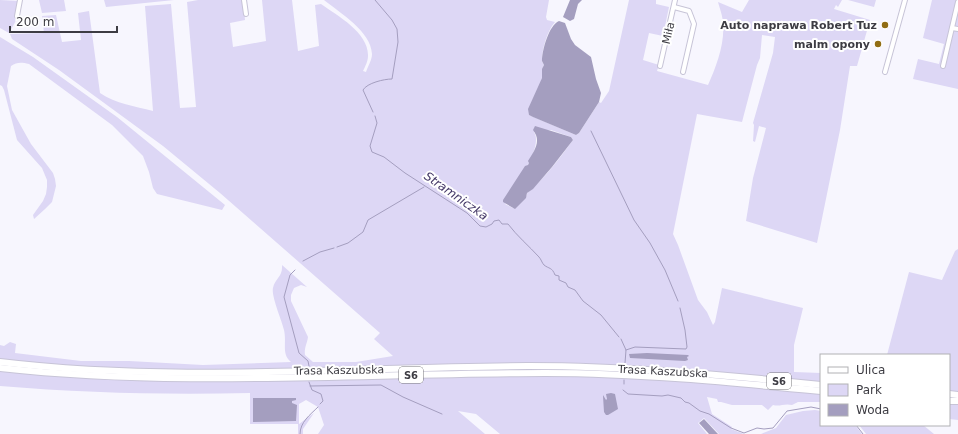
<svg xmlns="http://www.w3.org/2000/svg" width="958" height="434" viewBox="0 0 958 434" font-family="'DejaVu Sans',sans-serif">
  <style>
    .green { fill: #ddd7f5; fill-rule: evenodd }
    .water { fill: #a49ebf }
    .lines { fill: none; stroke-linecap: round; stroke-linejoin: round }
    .stream { stroke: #a49ebf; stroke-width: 1 }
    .minor-casing { stroke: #c7c4d7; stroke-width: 6 }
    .highway-casing { stroke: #c7c4d7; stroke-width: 8 }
    .minor { stroke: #fff; stroke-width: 4 }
    .highway { stroke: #fff; stroke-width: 6 }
    .poi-dot { fill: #916d13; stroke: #fff; stroke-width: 1.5 }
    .labels { text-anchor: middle; stroke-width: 4; stroke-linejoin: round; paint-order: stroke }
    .shield { fill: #fff; stroke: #77767b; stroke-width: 1 }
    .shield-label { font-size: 10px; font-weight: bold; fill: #3d3c43 }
    .poi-label { font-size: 11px; font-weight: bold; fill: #3d3c43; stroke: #fff; text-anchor: end }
    .street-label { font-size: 11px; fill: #3d3c43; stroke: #fff }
    .water-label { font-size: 12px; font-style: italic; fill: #443867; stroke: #fff }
  </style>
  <rect width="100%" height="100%" fill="#f7f6fe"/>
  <!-- green -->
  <g class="green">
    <path d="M 0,0 L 19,1 L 18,17 L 9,33 L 0,28 Z"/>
    <path d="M 39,0 L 64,0 L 66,11 L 42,13 Z"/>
    <path d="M 104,0 L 174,0 L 106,7 Z"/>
    <path d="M 198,0 L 243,0 L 245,20 L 230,23 L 233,47 L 266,41 L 262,0 L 292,0 L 298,51 L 319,46 L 315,5 L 321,4 C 338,16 369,33 368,56 C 368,61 365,67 363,71 L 366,72 C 368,66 372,60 372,54 C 371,31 340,13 324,0 L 549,0 L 546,17 L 547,20 L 555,22 C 547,31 542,49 542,61 L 544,65 C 542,70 543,73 542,78 C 540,91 528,102 529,115 L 576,135 L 579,133 L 599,102 L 601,103 L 609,91 L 629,0 L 656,0 L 656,4 L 669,7 L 663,36 L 649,33 L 643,60 L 659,65 L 657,71 L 708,85 C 716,68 725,43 723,24 C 723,17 720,9 718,2 L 742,12 L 749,0 L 842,0 L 838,7 L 836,5 L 834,9 L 870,20 L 857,66 L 850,66 L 840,130 L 817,243 L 746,221 L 753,178 L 766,128 L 759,126 L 755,142 L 753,141 L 754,125 L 753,123 L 773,53 L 775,37 L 762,35 L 760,58 L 757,65 L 742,122 L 697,114 L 673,234 L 678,245 L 698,300 L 707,312 L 713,325 L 715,322 L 722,288 L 803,308 L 794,345 L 794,372 L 821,373 L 821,402 L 798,402 L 792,405 C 784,403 780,407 773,405 L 768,410 L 762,405 L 732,405 L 721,402 L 718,402 L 717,399 L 707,397 L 712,414 L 732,427 L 731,429 L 744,434 L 719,434 L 704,418 L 698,423 L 707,434 L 500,434 L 476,414 L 458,411 L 485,434 L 318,434 L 324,425 L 318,407 L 306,400 L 299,404 L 299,424 L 314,413 L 303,429 L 303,434 L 298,434 L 298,424 L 250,424 L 250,393 C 167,395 83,393 0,386 L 0,345 L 4,346 L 10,342 L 16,344 L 15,353 L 81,361 L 129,361 L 203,365 L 291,362 C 281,354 287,343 284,330 C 282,321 271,296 273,288 C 275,278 283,277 282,265 L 307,287 L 301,285 L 294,288 L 291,295 L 291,301 L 308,337 C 307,344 304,348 305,355 L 313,362 L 356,362 L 393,356 L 374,339 L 380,333 L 220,193 L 163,146 L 59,70 L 12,39 L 10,34 L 44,33 L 42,16 L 56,15 L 62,42 L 81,40 L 78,13 L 89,11 L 100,93 C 116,104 135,106 153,111 L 145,6 L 171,4 L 180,108 L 196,107 L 187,2 ZM 551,130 L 571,137 L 573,140 C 559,159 545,178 527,193 L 527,195 L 513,208 L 505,204 C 514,189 544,147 534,132 Z"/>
    <path d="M 848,0 L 876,0 L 874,7 Z"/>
    <path d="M 932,0 L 956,0 L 953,15 L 957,16 L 958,10 L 958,89 L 913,79 L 918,59 L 939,64 L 944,44 L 923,38 Z"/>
    <path d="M 0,37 L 33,57 L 117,117 L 225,205 L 222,210 L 157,194 L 153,188 L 149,172 L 143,156 L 112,125 L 29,64 C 21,62 17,62 11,66 L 7,86 L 12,110 L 31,144 L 53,173 L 55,179 L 56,186 L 52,202 L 45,209 L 34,219 L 33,215 L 43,201 L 46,194 L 47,187 L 47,180 L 42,168 L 17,140 L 4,90 L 2,86 L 0,85 Z"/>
    <path d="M 958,249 L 958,420 L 949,419 L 949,355 L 887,355 L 909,272 L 942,280 L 955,251 Z"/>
    <path d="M 815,410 L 821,411 L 821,425 L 855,425 L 862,434 L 761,434 L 776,428 L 786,415 L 803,411 Z"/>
    <path d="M 859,425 L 923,425 L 934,434 L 866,434 Z"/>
  </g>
  <!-- water -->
  <g class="water">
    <path d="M 570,0 L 582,0 L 578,4 L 574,19 L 570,21 L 563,17 Z"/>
    <path d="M 559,21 L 565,23 L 571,39 L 575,45 L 591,57 L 596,79 L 601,93 L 599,102 L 579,133 L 576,135 L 533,117 L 529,115 L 528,109 L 542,78 L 542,69 L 544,65 L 542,61 C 542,50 549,25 559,21 Z"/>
    <path d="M 535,126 L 571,137 L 573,140 L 552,167 L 533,189 L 527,193 L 526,198 L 515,209 L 503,202 L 503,200 L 525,166 L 528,165 L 529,163 L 528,161 C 534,151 542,141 533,130 Z"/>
    <path d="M 629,354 L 647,353 L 688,355 L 689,356 L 687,357 L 688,360 L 685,361 L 630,358 Z"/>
    <path d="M 611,393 L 615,394 L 618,409 L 608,415 L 606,415 L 604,412 L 603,396 L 603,395 L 606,400 L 607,399 L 606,394 Z"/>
    <path d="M 253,398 L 296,398 L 296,400 L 292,401 L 292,403 L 297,405 L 296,421 L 253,422 Z"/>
    <path d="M 704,419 L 718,434 L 709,434 L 699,423 Z"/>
  </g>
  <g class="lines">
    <!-- stream -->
    <g class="stream">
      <path d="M 373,112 L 363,90 C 367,83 384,79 392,79 L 398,42 L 397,29 L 392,20 L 375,0"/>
      <path d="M 375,116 L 377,123 L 370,146 L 372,152 L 384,157 L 405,173 L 467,213 L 480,226 L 486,227 L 492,224 L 494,221 L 499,220 L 502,224 L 508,224 C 517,236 529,246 539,257 C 541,259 542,263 544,265 C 549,269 552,267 555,275 L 559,276 L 559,280 L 566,283 L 568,287 L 575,290 L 583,301 L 601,315 L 619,337"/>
      <path d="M 591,131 L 634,220 L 650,243 L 665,270 L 678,301"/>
      <path d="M 337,247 L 348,243 L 363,232 L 368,220 L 424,187"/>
      <path d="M 303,261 L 320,252 L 334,248"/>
      <path d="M 295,270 L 290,275 L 284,297 L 299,353 L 308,361 L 309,366"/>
      <path d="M 621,339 L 626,350 L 625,363"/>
      <path d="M 626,350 L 635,347 L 686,349 L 687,347 L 685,330 L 680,308"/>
      <path d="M 309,382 L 312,390 L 321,394 L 323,401 L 320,404"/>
      <path d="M 624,384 L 624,380"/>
      <path d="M 310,386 L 381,385 L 403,397 L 442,414"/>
      <path d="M 623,390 L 628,394 L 662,396 L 668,395 L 681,398 L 685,402 L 689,403 L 700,411 L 709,414 L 731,428 L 744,433 L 757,428 L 764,429 L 773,428 L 787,411 L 811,407 L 821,409"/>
      <path d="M 856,425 L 863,434"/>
      <path d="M 300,434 C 300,422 310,415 318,407"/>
    </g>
    <!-- minor casing -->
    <g class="minor-casing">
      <g id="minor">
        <path d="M 244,0 L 246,14"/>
        <path d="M 674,7 L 689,11 L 694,24 L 683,72"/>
        <path d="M 17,16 L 20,0"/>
        <path d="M 952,28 L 958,29"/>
        <path d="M 660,66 L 675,0"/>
        <path d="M 943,66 L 958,2"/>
        <path d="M 885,72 L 905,0"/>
      </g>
    </g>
    <!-- highway casing -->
    <g class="highway-casing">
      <g id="highway">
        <path d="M 0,362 C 176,383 352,367 528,366 C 626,366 724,375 821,385"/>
        <path d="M 0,368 C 181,388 363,373 545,373 C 637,373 729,382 821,391"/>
        <path d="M 949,394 L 958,395"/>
        <path d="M 949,401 L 958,401"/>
      </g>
    </g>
    <!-- minor -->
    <use href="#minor" class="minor"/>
    <!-- highway -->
    <use href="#highway" class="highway"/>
  </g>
  <!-- markers -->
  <g class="poi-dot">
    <circle cx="885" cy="25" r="4"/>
    <circle cx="878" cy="44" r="4"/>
  </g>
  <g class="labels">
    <!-- shield labels -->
    <g class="shield">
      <rect x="399" y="367" width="24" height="16" rx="3"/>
      <rect x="767" y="373" width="24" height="16" rx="3"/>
    </g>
    <g class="shield-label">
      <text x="411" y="379">S6</text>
      <text x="779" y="385">S6</text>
    </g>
    <!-- poi labels -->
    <g class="poi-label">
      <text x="877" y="29">Auto naprawa Robert Tuz</text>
      <text x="870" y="48">malm opony</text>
    </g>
    <!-- street labels -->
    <g class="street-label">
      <text transform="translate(668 33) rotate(-77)" y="4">Miła</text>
      <text transform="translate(339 370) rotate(-1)" y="4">Trasa Kaszubska</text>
      <text transform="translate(663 371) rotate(3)" y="4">Trasa Kaszubska</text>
    </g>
    <!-- water labels -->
    <g class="water-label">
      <text transform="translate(456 196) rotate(35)" y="4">Stramniczka</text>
    </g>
  </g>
  <!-- legend -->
  <rect x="820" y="354" width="130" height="72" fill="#ffffff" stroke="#b1b1b4"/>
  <rect x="828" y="367" width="20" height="6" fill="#ffffff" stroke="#b1b1b4"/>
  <text x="856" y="374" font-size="12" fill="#3d3c43">Ulica</text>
  <rect x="828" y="384" width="20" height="12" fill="#ddd7f5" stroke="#b1b1b4"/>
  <text x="856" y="394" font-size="12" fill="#3d3c43">Park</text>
  <rect x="828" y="404" width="20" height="12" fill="#a49ebf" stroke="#b1b1b4"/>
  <text x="856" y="414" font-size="12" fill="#3d3c43">Woda</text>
  <!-- scale -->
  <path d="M10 26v6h107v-6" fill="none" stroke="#3d3c43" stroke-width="2"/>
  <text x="16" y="26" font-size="12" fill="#3d3c43" stroke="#ffffff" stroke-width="3" paint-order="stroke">200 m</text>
</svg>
